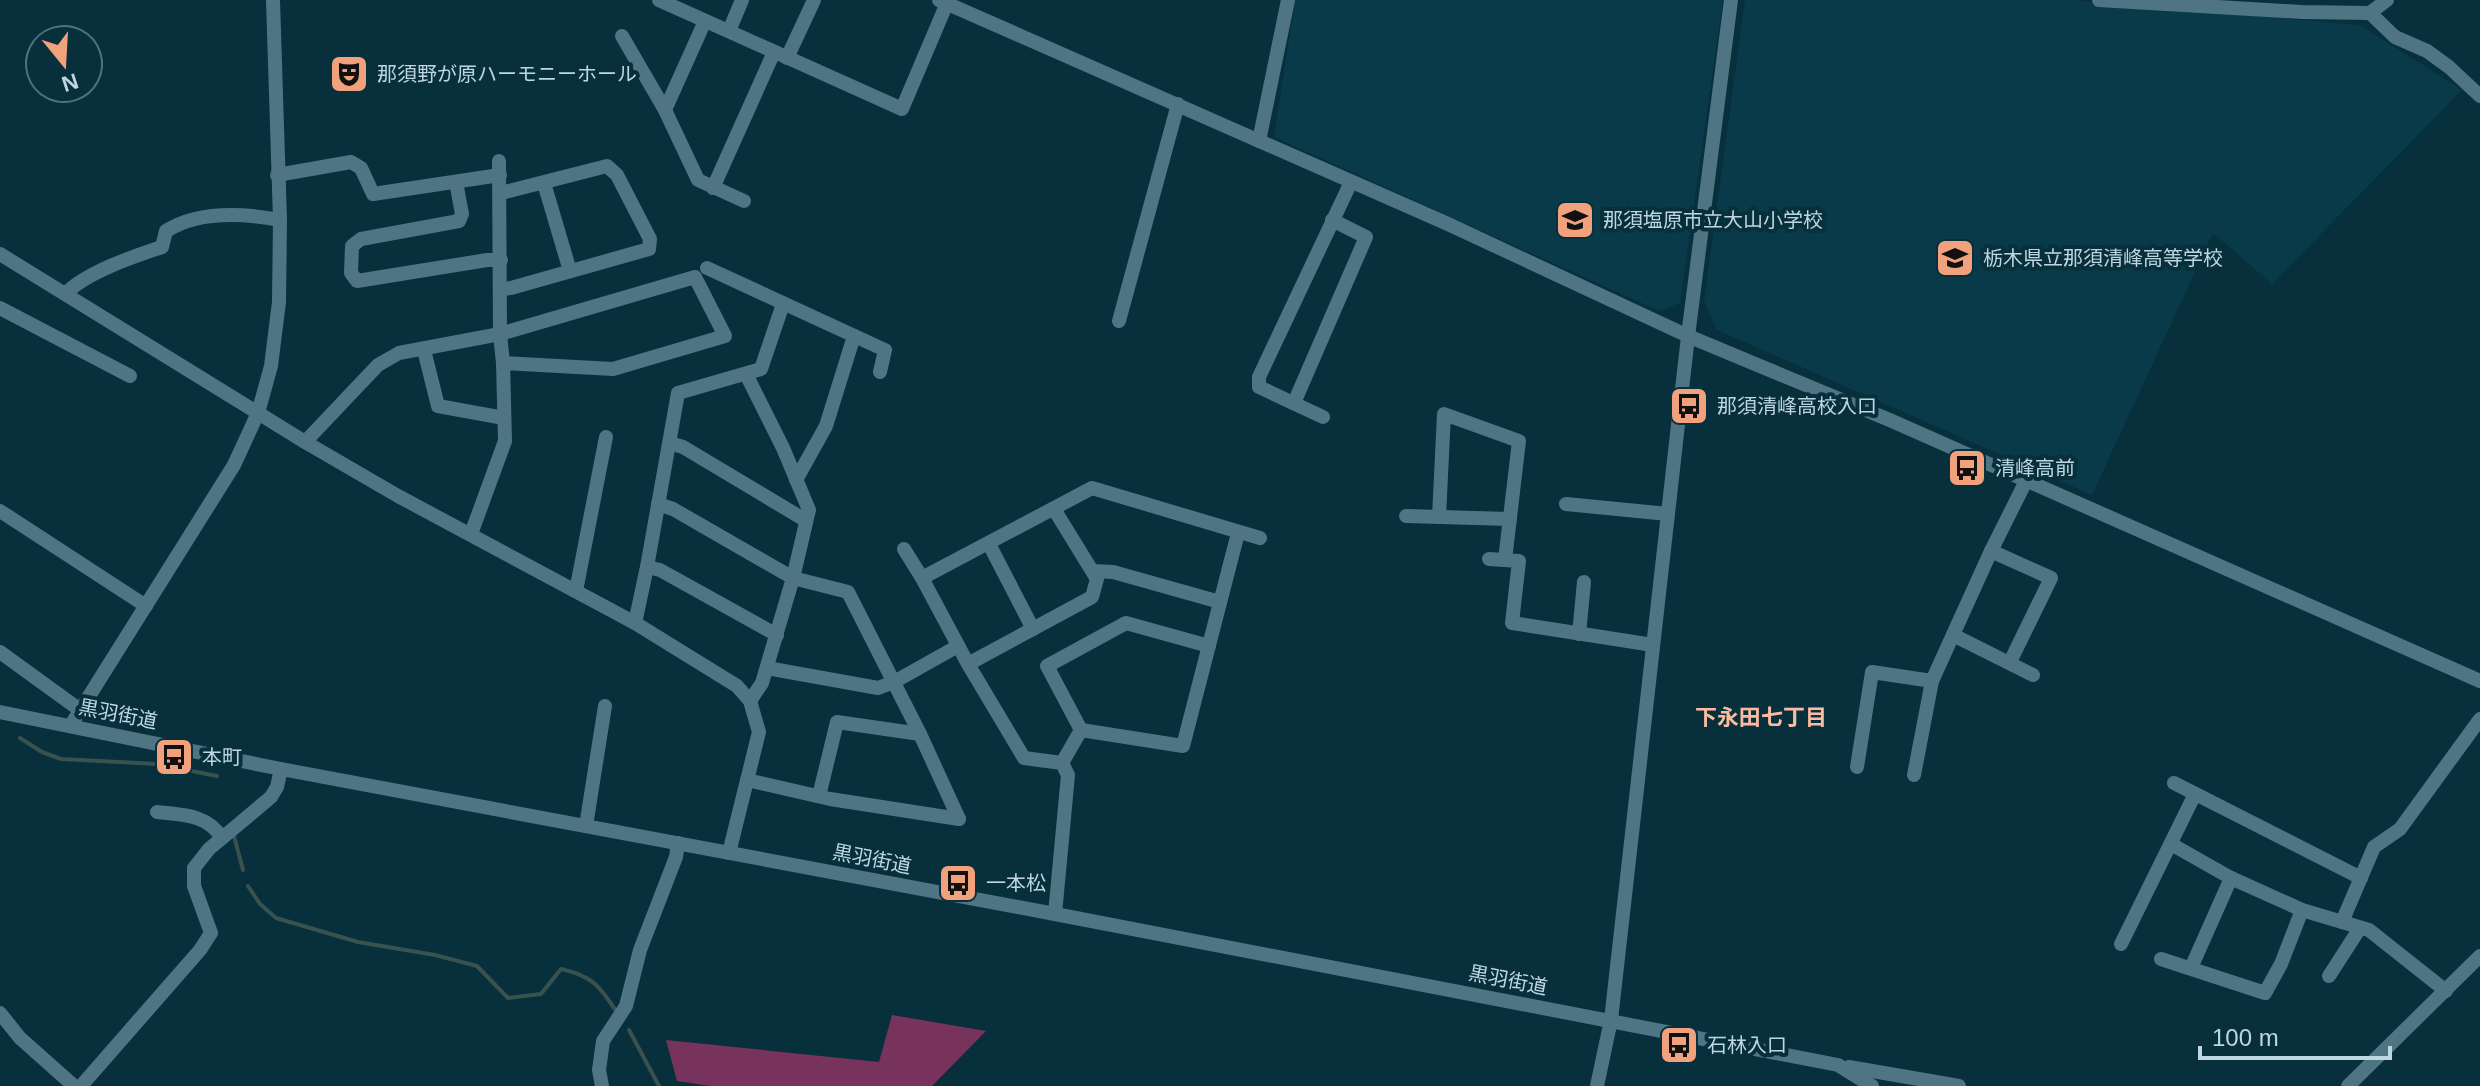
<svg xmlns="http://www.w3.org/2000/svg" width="2480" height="1086" viewBox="0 0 2480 1086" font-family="Arial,'Noto Sans JP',sans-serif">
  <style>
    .built { fill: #093a4a }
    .forest { fill: #78335d }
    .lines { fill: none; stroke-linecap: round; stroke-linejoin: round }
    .stream { stroke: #39524e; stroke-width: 4 }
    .minor { stroke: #4f7585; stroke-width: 14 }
    .labels { text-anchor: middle; stroke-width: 8; stroke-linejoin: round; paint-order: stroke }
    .poi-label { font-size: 20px; fill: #bdd6e0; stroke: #072f3c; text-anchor: start }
    .street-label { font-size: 20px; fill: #bdd6e0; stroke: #072f3c }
    .neighbourhood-label { font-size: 22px; font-weight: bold; fill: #f9bca1; stroke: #072f3c }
  </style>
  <rect width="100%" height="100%" fill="#072f3c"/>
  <!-- built -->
  <g class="built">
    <path d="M 1295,0 L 1723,0 L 1680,303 L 1659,311 L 1274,137 Z"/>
    <path d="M 1745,0 L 2073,0 L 2360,25 L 2462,90 L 2272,284 L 2213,233 L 2092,495 L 1717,330 L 1704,301 Z"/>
  </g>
  <!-- forest -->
  <path class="forest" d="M 892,1015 L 986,1031 L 932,1086 L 710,1086 L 677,1081 L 666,1040 L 879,1062 Z"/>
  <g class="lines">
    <!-- stream -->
    <g class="stream">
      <path d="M 20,738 L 42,752 L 61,759 L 157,764 L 217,776"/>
      <path d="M 234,836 L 243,870"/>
      <path d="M 248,886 L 260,904 L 276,918 L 358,942 L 435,955 L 477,966 L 508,998 L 541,994 L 561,969 C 592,976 599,985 616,1011"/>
      <path d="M 629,1030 L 659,1086"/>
    </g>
    <!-- minor -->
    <g class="minor">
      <path d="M 659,0 L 902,109 L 947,3"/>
      <path d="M 939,0 L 1448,224 L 1688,336 L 1892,421 L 2480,681"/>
      <path d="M 2099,0 L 2302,12 L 2370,13 L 2387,0"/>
      <path d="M 2370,13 L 2395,37 L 2427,51 L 2449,67 L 2480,96"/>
      <path d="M 729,31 L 742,0"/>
      <path d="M 622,36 L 665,110 L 698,180 L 744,201"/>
      <path d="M 787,58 L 814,0"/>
      <path d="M 665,110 L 705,21"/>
      <path d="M 1259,141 L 1288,0"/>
      <path d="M 499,161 L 500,334 L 503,363"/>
      <path d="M 277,175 L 351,162 L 361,168 L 373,194 L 500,175"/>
      <path d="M 456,182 L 462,214 L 459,221 L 361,239 L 352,246 L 351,273 L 357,281 L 487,260 L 501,260"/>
      <path d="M 544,183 L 570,271"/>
      <path d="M 713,188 L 774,52"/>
      <path d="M 0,254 L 305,442 L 398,496 L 635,623 L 737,686 L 750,701 L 759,732 L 729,853"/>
      <path d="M 707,268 L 885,350 L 880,372"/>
      <path d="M 501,289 L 511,288 L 649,249 L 650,239 L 617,175 L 607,166 L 501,193"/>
      <path d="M 65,294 C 87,272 132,257 162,247 L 166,231 C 199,210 243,213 280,220"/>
      <path d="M 0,308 L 130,376"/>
      <path d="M 1119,321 L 1178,104"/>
      <path d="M 424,350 L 438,406 L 504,418"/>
      <path d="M 1294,403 L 1366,237 L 1332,220"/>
      <path d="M 1323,417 L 1259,387 L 1259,377 L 1351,182"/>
      <path d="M 305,442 L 378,365 L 399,353 L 500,334 L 695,277 L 725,336 L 613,369 L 503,363 L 505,441 L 471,534"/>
      <path d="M 670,443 L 683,447 L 805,520"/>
      <path d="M 796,480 L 826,426 L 854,336"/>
      <path d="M 658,504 L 673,509 L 793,578 L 809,510 L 783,448 L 746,374"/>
      <path d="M 1566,504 L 1668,514"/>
      <path d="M 0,511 L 146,606"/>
      <path d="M 1406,516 L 1510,519"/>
      <path d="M 1439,517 L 1444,414 L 1519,441 L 1505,560"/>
      <path d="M 989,544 L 1033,629"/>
      <path d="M 904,549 L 922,578 L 968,664 L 1024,758 L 1062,763 L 1068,775 L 1055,914"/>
      <path d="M 1991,551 L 2051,578 L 2010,662"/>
      <path d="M 1489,559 L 1519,561 L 1512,623 L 1653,645"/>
      <path d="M 647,567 L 660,570 L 777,635"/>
      <path d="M 1093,571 L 1113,572 L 1220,602"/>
      <path d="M 922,578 L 1092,488 L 1260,538"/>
      <path d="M 576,591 L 606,437"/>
      <path d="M 635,623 L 647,567 L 678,393 L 761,369 L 783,304"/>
      <path d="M 1579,634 L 1584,582"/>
      <path d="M 1953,635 L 2033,675"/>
      <path d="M 0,652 L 80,710"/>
      <path d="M 968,664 L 1092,597 L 1097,579 L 1054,509"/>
      <path d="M 767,668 L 878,688 L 894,682 L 958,646"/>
      <path d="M 750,701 L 762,683 L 793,578 L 848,592 L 920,734 L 959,819"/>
      <path d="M 0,712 L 281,769 L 1055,914 L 1838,1065 L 1872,1086"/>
      <path d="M 71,725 L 234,465 L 258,413 L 271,366 L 279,302 L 280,220 L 273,0"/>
      <path d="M 1081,730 L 1183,746 L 1238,533"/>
      <path d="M 1062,763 L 1081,730 L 1047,666 L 1126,623 L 1209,646"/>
      <path d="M 1857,767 L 1872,672 L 1932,681"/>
      <path d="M 1914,775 L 1932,681 L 1991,551 L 2026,481"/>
      <path d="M 747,780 L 830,799 L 959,819"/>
      <path d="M 2174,783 L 2361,878"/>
      <path d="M 819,796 L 837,722 L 920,734"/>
      <path d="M 157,812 C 182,815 207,814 222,838"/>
      <path d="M 586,826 L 605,706"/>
      <path d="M 2171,844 L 2231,878"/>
      <path d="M 2342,922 L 2374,847 L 2400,829 L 2480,719"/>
      <path d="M 2121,944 L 2195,794"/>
      <path d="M 2161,959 L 2265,993 L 2281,964 L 2302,910"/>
      <path d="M 2191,968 L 2231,878 L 2302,910 L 2369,930 L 2446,991"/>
      <path d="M 2329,976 L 2360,928"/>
      <path d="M 0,1013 L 20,1038 L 74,1086"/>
      <path d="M 1849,1067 L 1959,1086"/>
      <path d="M 81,1086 L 200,950 L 211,933 L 194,886 L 194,868 L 209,849 L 271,797 L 277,787 L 281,769"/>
      <path d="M 602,1086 L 599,1070 L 603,1041 L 626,1006 L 640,950 L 676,857 L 678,843"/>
      <path d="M 1597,1086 L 1611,1020 L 1688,336 L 1731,0"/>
      <path d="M 2348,1086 L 2480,956"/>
    </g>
  </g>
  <!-- icons -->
  <defs>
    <g id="theatre-square" transform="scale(2)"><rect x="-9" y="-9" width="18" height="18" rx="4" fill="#f1a17c" stroke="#072f3c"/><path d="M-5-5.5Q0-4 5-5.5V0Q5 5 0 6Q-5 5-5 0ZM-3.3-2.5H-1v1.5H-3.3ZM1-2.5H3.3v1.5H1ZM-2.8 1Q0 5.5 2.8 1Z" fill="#111"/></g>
    <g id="school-square" transform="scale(2)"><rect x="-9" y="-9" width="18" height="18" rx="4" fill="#f1a17c" stroke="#072f3c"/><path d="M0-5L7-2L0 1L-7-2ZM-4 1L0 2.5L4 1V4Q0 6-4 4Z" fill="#111"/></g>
    <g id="bus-square" transform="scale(2)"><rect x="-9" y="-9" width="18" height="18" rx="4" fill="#f1a17c" stroke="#072f3c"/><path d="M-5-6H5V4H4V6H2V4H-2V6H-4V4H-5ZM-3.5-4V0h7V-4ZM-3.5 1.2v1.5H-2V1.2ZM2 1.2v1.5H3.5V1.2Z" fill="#111"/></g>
  </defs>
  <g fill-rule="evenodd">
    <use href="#theatre-square" x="349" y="74"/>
    <use href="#school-square" x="1575" y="220"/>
    <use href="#school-square" x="1955" y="258"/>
    <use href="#bus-square" x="1689" y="406"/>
    <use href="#bus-square" x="1967" y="468"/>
    <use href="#bus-square" x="174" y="757"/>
    <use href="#bus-square" x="958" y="883"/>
    <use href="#bus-square" x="1679" y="1045"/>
  </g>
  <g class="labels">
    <!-- poi labels -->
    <g class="poi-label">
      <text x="377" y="81">那須野が原ハーモニーホール</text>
      <text x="1603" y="227">那須塩原市立大山小学校</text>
      <text x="1983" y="265">栃木県立那須清峰高等学校</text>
      <text x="1717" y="413">那須清峰高校入口</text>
      <text x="1995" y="475">清峰高前</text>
      <text x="202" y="764">本町</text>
      <text x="986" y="890">一本松</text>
      <text x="1707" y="1052">石林入口</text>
    </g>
    <!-- street labels -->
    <g class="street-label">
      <text transform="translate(118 714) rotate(11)" y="7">黒羽街道</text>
      <text transform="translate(872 859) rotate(11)" y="7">黒羽街道</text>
      <text transform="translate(1508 980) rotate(11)" y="7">黒羽街道</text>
    </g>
    <!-- neighbourhood labels -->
    <g class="neighbourhood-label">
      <text x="1761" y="725">下永田七丁目</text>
    </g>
  </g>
  <!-- north arrow -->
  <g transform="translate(64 64) rotate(162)"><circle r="38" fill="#072f3c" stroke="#50727e" stroke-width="2"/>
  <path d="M0-6L14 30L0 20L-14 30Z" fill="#f1a17c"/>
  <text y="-12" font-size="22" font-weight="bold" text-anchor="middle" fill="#bdd6e0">N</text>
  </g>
  <!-- scale -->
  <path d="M2200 1046v12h190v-12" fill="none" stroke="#bdd6e0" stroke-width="4"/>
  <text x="2212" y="1046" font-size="24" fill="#bdd6e0" stroke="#072f3c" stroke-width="6" paint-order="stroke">100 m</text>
</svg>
